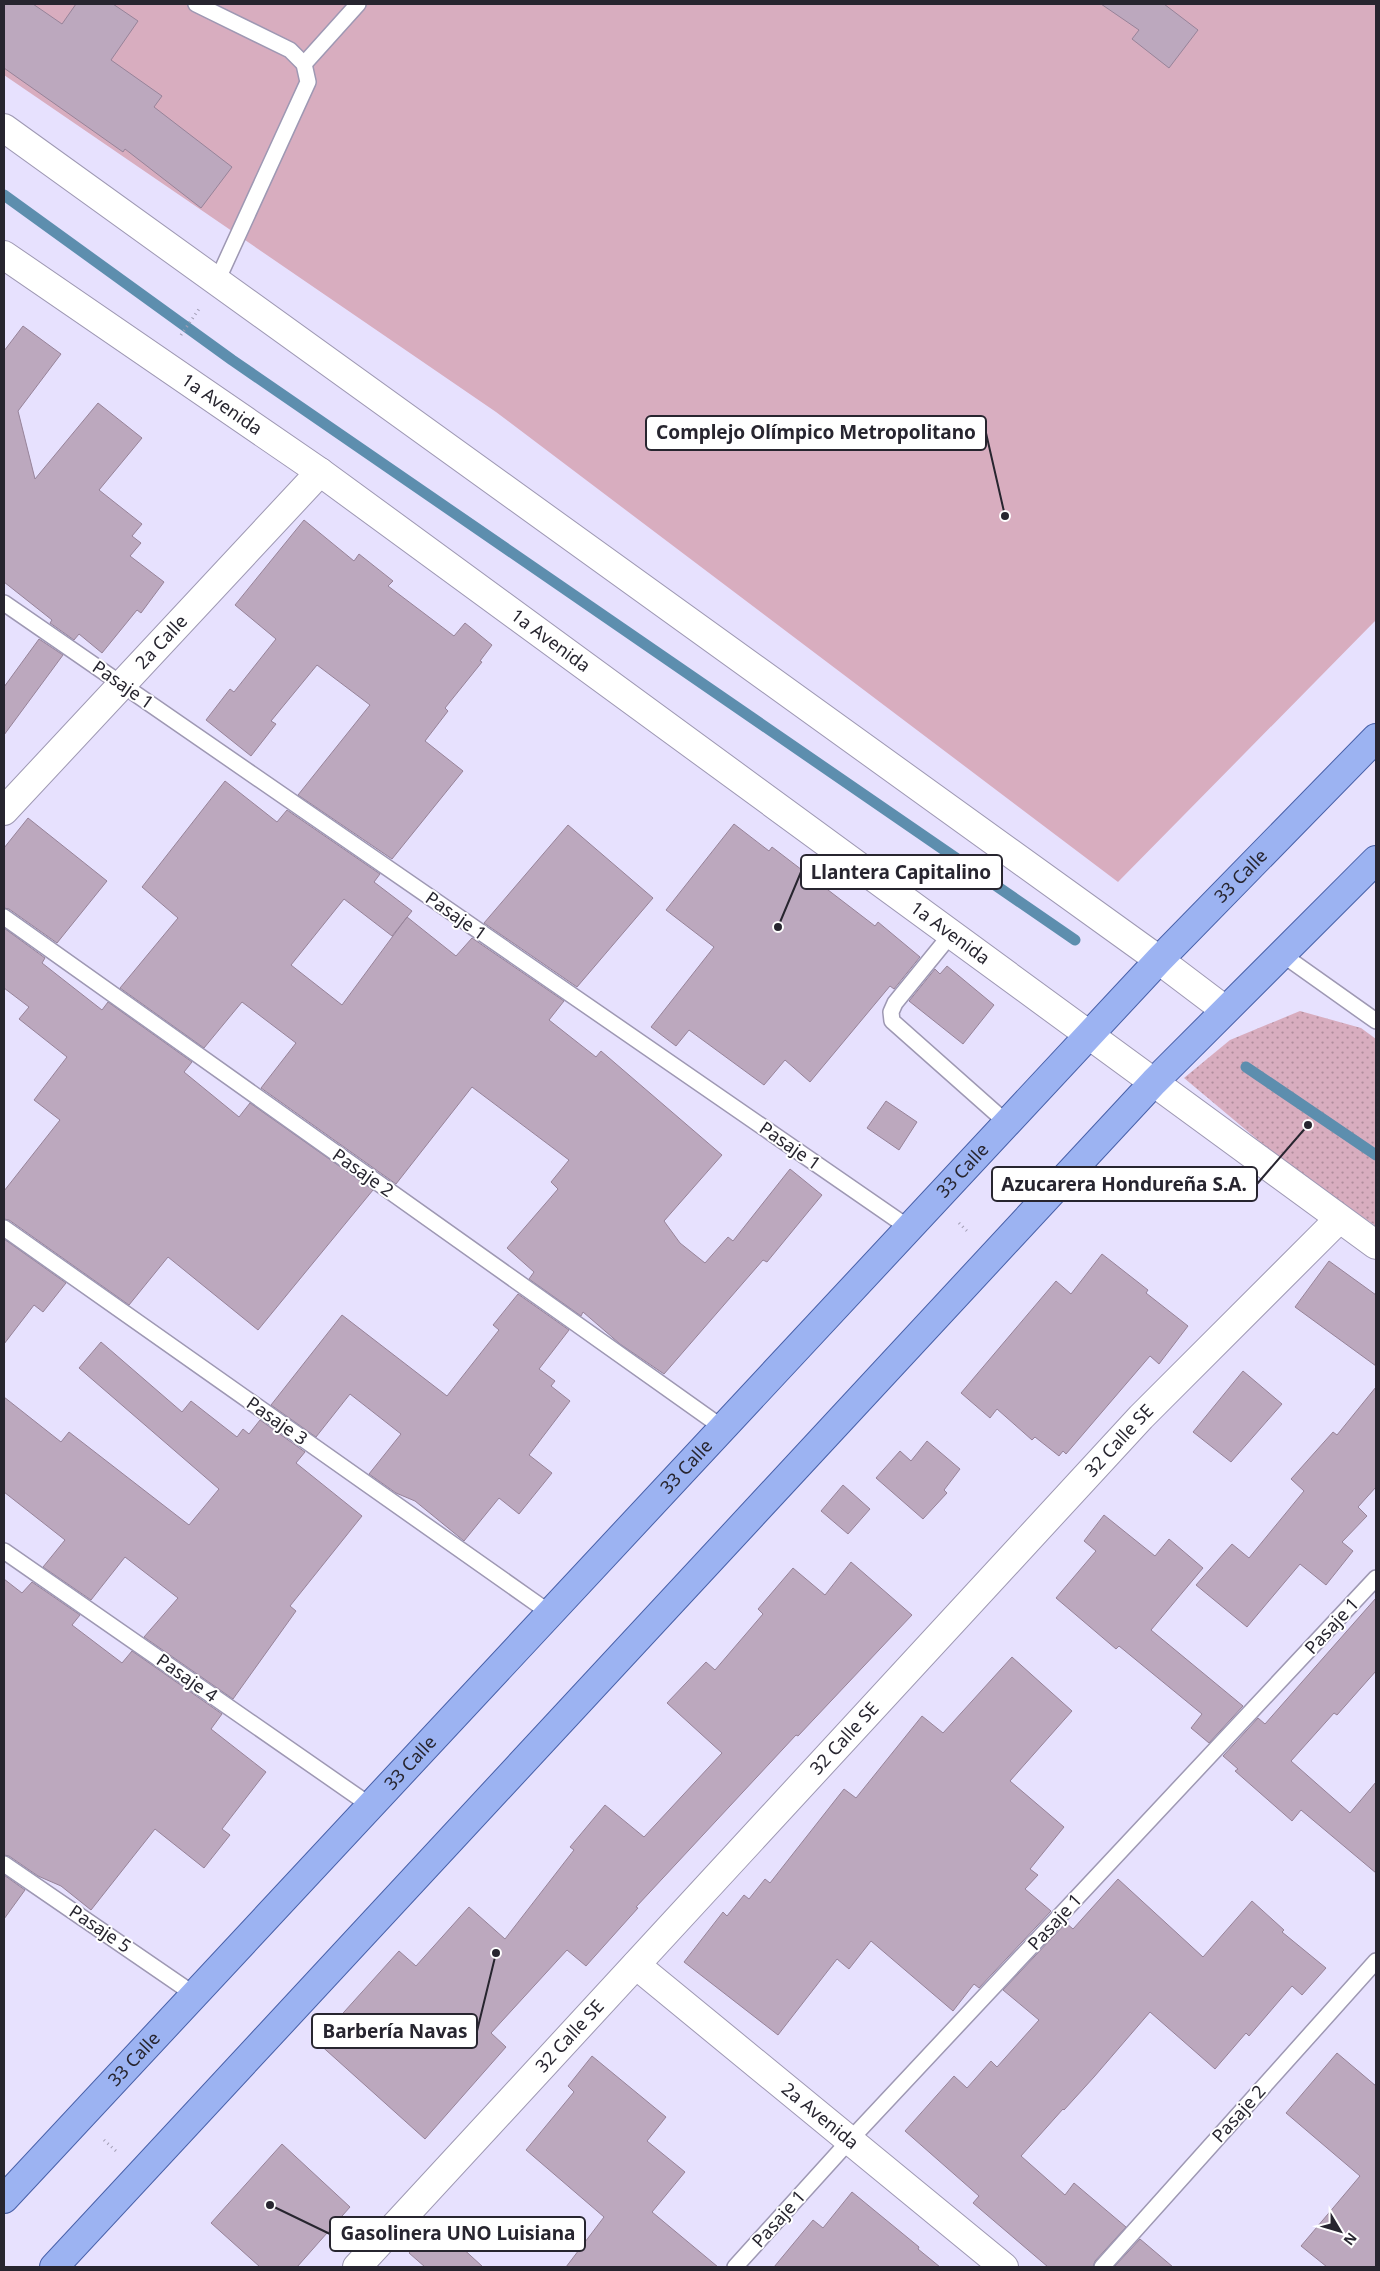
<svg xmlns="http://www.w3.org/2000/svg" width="1380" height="2271" viewBox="0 0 1380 2271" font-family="'Noto Sans',sans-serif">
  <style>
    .grass { fill: url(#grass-dots) }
    .pitch { fill: #d8adbf }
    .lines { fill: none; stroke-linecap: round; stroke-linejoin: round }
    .stream { stroke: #5d8eae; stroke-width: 11 }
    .building { fill: #bca8be; stroke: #978399 }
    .service-casing { stroke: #9e98b3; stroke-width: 18 }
    .minor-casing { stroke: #9e98b3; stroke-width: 30 }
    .primary-casing { stroke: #4860a9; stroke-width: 30 }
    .path { stroke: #a39fb5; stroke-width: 3; stroke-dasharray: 1 4; stroke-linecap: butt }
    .service { stroke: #fff; stroke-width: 15 }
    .minor { stroke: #fff; stroke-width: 28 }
    .primary { stroke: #9cb3f2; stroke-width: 28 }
    .labels { text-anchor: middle; stroke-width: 4; stroke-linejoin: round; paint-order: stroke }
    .street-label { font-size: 18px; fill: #27252f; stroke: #fff }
    .leader { fill: none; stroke: #27252f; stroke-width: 2 }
    .callout-dot { fill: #27252f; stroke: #fff; stroke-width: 2 }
    .callout { fill: #fff; stroke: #27252f; stroke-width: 2 }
    .callout-label { font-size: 19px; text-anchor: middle; font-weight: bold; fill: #27252f }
  </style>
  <defs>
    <pattern id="grass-dots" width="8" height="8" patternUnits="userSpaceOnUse" patternTransform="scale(1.25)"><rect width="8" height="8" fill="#d8adbf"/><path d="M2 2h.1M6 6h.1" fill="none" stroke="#af8d9c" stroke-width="1.8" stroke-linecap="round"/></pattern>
  </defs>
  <rect width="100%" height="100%" fill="#e7e1fe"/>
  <!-- grass -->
  <path class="grass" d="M 1300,1011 L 1361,1028 L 1376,1039 L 1376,1226 L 1295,1171 L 1184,1078 L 1230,1040 Z"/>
  <!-- pitch -->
  <path class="pitch" d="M 4,4 L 1376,4 L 1376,620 L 1118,882 L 496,412 L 4,75 Z"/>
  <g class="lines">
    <!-- stream -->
    <g class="stream">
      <path d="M 4,195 L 232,360 L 1075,940"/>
      <path d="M 1246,1067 L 1376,1155"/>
    </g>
  </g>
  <!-- building -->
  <g class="building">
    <path d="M 4,4 L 33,4 L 62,24 L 76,4 L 113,4 L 138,21 L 111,60 L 162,96 L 154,107 L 232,167 L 201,208 L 125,149 L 123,152 L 4,68 Z"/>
    <path d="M 1101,4 L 1164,4 L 1198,30 L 1169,68 L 1132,39 L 1139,30 Z"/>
    <path d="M 23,326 L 61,354 L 18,411 L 35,479 L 98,403 L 142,438 L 99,490 L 142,524 L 132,536 L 141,543 L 130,556 L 164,582 L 141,613 L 137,610 L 102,653 L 79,634 L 74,640 L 50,623 L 52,620 L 4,582 L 4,351 Z"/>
    <path d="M 304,520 L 354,561 L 359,554 L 393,581 L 388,586 L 454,636 L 465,623 L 492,645 L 480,661 L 482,662 L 445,708 L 448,711 L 425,741 L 463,771 L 392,859 L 298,795 L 370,705 L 317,665 L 271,721 L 276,724 L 251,756 L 206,720 L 230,689 L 234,692 L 276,639 L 235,605 Z"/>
    <path d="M 39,639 L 63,655 L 4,735 L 4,687 Z"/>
    <path d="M 225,781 L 277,822 L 287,810 L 380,874 L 374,882 L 412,911 L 392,936 L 344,899 L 291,965 L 342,1005 L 407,917 L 456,956 L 472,938 L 564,1001 L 549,1020 L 596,1057 L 601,1051 L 722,1155 L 664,1221 L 680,1243 L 705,1263 L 728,1237 L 733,1241 L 790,1169 L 822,1195 L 767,1262 L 763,1260 L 664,1374 L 620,1344 L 583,1312 L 581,1316 L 529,1279 L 534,1272 L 507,1248 L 558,1189 L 551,1182 L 569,1160 L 472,1087 L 396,1184 L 261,1088 L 296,1043 L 242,1002 L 204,1048 L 120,988 L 178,918 L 142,887 Z"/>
    <path d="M 28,818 L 107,881 L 57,943 L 9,909 L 4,908 L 4,848 Z"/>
    <path d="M 734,824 L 769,851 L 772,847 L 875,926 L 878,922 L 920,957 L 894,989 L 890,986 L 810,1082 L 785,1060 L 764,1085 L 689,1030 L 676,1046 L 651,1027 L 714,947 L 666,910 Z"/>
    <path d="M 568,825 L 653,898 L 577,987 L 484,923 Z"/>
    <path d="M 4,928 L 45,958 L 42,963 L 102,1010 L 108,1002 L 192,1062 L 184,1072 L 239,1117 L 250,1103 L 373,1190 L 258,1330 L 168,1257 L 129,1305 L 9,1220 L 4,1219 L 4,1191 L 60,1120 L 34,1100 L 67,1057 L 19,1019 L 29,1007 L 4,988 Z"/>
    <path d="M 947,966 L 994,1005 L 963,1044 L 909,1001 L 935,969 L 940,974 Z"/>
    <path d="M 886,1101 L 917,1122 L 899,1150 L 867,1128 Z"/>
    <path d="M 4,1239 L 66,1283 L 43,1312 L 34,1305 L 4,1344 Z"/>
    <path d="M 1102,1254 L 1148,1290 L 1146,1293 L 1188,1326 L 1159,1364 L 1150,1356 L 1066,1454 L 1063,1451 L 1059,1456 L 1035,1437 L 1032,1440 L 997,1409 L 990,1418 L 961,1393 L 1056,1281 L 1071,1294 Z"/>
    <path d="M 1329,1261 L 1376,1295 L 1376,1366 L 1295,1307 Z"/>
    <path d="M 518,1294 L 569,1330 L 539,1369 L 555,1381 L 551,1386 L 570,1401 L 529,1455 L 552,1473 L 519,1514 L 499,1498 L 464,1541 L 415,1501 L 396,1493 L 369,1474 L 401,1434 L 350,1394 L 316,1437 L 271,1405 L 342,1315 L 447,1396 L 499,1330 L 493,1325 Z"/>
    <path d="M 101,1342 L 182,1412 L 191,1401 L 237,1437 L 243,1429 L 249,1434 L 260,1420 L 305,1452 L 296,1463 L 362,1516 L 290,1606 L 296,1611 L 233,1699 L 144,1637 L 178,1598 L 125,1557 L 91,1600 L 43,1567 L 65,1540 L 4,1492 L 4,1397 L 61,1442 L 69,1432 L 189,1525 L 219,1489 L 79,1368 Z"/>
    <path d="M 1243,1371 L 1282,1404 L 1231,1462 L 1193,1432 Z"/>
    <path d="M 1376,1387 L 1376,1487 L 1358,1507 L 1367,1516 L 1342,1542 L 1353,1551 L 1326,1585 L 1300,1564 L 1247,1627 L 1196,1585 L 1232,1544 L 1249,1558 L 1304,1491 L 1291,1479 L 1333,1432 L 1337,1435 Z"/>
    <path d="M 927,1441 L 960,1469 L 944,1490 L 947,1493 L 923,1519 L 876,1478 L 900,1451 L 911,1461 Z"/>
    <path d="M 843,1485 L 870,1509 L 848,1534 L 821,1511 Z"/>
    <path d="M 1104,1515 L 1155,1556 L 1169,1539 L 1203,1568 L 1151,1630 L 1243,1706 L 1209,1743 L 1191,1728 L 1202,1714 L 1119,1646 L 1116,1649 L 1056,1598 L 1096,1551 L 1084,1541 Z"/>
    <path d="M 851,1562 L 912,1615 L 798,1736 L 796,1735 L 636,1907 L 638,1908 L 586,1966 L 567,1950 L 491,2033 L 506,2047 L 425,2139 L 317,2042 L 399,1951 L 416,1966 L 469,1907 L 505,1939 L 574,1850 L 570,1847 L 605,1805 L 644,1837 L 722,1753 L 667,1703 L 706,1662 L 715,1670 L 763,1614 L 758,1609 L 793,1568 L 825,1595 Z"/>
    <path d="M 4,1579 L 22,1593 L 32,1582 L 80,1615 L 72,1625 L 122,1663 L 132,1651 L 222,1714 L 211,1729 L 266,1772 L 222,1829 L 230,1835 L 204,1868 L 155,1829 L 91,1910 L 61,1886 L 38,1876 L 9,1856 L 4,1855 Z"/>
    <path d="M 1376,1598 L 1376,1671 L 1337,1715 L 1334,1713 L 1291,1761 L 1350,1813 L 1376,1782 L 1376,1873 L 1301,1810 L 1292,1821 L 1235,1771 L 1238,1769 L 1223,1756 L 1258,1718 L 1265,1724 Z"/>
    <path d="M 1012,1657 L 1072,1711 L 1010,1781 L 1064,1827 L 1030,1869 L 1038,1875 L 1025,1889 L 1051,1911 L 979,1988 L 974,1984 L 953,2011 L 871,1941 L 849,1969 L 837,1959 L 778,2035 L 684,1962 L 723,1912 L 727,1916 L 744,1895 L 749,1899 L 765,1879 L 770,1883 L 844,1789 L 856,1798 L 922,1716 L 943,1733 Z"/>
    <path d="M 4,1875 L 25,1890 L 4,1919 Z"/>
    <path d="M 1118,1879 L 1203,1957 L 1252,1901 L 1284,1930 L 1282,1932 L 1326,1968 L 1302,1995 L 1292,1986 L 1249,2036 L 1246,2033 L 1215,2069 L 1150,2012 L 1094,2077 L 1064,2110 L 1063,2109 L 1021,2156 L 1065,2195 L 1074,2183 L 1126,2227 L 1095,2261 L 1093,2267 L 1048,2267 L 973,2203 L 979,2196 L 905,2131 L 954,2076 L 967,2088 L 991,2061 L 997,2067 L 1039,2020 L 1003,1990 L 1066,1923 L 1073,1929 Z"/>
    <path d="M 1337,2053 L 1376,2086 L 1376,2267 L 1327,2267 L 1301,2246 L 1360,2176 L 1286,2113 Z"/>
    <path d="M 592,2056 L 666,2117 L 647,2141 L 685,2172 L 652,2212 L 718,2267 L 566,2267 L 604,2217 L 526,2150 L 574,2092 L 568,2086 Z"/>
    <path d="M 282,2144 L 350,2207 L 297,2267 L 260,2267 L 211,2223 Z"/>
    <path d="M 852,2192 L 919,2247 L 918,2249 L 940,2267 L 774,2267 L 813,2220 L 823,2228 Z"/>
    <path d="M 435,2223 L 483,2267 L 425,2267 L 409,2253 Z"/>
    <path d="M 1140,2239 L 1173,2267 L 1114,2267 Z"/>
  </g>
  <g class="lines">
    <!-- service casing -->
    <g class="service-casing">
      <g id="service">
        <path d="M 196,4 L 290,50 L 304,64 L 308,82 L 217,281"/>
        <path d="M 304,64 L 358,4"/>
        <path d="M 4,603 L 909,1228"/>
        <path d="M 4,917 L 723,1428"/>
        <path d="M 952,933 L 895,1003 L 891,1012 L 892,1021 L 1007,1123"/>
        <path d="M 1283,955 L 1376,1021"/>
        <path d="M 4,1228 L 550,1613"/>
        <path d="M 4,1551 L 371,1806"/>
        <path d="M 4,1864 L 195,1995"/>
        <path d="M 735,2267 L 850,2140 L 1376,1578"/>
        <path d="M 1102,2267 L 1376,1961"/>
      </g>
    </g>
    <!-- minor casing -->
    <g class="minor-casing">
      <g id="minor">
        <path d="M 4,128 L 1159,960 L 1225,1010"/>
        <path id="s1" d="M 4,255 L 320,472 L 1376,1245"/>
        <path id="s2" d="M 4,811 L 320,472"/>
        <path id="s3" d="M 636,1965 L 1004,2267"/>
        <path id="s4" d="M 357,2267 L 1141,1417 L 1339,1219"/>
      </g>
    </g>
    <!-- primary casing -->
    <g class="primary-casing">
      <g id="primary">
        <path id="s5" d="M 4,2199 L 1159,960 L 1376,738"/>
        <path d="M 54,2267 L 1154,1082 L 1376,860"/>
      </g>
    </g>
    <!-- path -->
    <g class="path">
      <path d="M 181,335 L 199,309"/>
      <path d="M 959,1223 L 969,1233"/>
      <path d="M 104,2140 L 116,2151"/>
    </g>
    <!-- service -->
    <use href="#service" class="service"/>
    <!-- minor -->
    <use href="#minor" class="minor"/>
    <!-- primary -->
    <use href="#primary" class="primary"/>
  </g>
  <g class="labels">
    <!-- street labels -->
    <g class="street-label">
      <text dy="6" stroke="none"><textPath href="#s1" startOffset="264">1a Avenida</textPath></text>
      <text dy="6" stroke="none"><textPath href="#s1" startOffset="669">1a Avenida</textPath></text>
      <text dy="6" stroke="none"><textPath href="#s2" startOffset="231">2a Calle</textPath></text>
      <text transform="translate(123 685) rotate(35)" y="6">Pasaje 1</text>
      <text dy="6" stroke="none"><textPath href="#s5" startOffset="1811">33 Calle</textPath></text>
      <text transform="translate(456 916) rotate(35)" y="6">Pasaje 1</text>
      <text dy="6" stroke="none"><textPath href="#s1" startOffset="1164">1a Avenida</textPath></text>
      <text transform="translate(790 1146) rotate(35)" y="6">Pasaje 1</text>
      <text dy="6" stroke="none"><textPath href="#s5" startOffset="1406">33 Calle</textPath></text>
      <text transform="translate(363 1173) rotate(35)" y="6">Pasaje 2</text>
      <text transform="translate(277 1421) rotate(35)" y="6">Pasaje 3</text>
      <text dy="6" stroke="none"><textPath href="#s4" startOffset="1124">32 Calle SE</textPath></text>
      <text dy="6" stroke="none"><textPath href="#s5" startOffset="1001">33 Calle</textPath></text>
      <text transform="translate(1332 1626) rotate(-47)" y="6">Pasaje 1</text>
      <text transform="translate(187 1678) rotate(35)" y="6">Pasaje 4</text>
      <text dy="6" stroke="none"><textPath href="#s4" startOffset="719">32 Calle SE</textPath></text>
      <text dy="6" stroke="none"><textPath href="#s5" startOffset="596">33 Calle</textPath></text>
      <text transform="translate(1055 1922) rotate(-47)" y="6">Pasaje 1</text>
      <text transform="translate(100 1929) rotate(34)" y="6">Pasaje 5</text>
      <text dy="6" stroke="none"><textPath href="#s4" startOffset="314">32 Calle SE</textPath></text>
      <text dy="6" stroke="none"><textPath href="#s5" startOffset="191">33 Calle</textPath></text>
      <text transform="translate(1239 2114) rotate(-48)" y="6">Pasaje 2</text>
      <text dy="6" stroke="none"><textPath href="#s3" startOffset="238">2a Avenida</textPath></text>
      <text transform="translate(779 2219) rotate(-48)" y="6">Pasaje 1</text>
    </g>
  </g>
  <!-- callouts -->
  <path class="leader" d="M1005 516L986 433M778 927L801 872M1308 1125L1257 1184M496 1953L477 2031M270 2205L330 2234"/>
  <g class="callout-dot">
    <circle cx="1005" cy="516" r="5"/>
    <circle cx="778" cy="927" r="5"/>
    <circle cx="1308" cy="1125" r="5"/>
    <circle cx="496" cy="1953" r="5"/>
    <circle cx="270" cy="2205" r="5"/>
  </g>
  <g class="callout">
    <rect x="646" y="416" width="340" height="34" rx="5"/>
    <rect x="801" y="855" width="201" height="34" rx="5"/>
    <rect x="992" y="1167" width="265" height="34" rx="5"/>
    <rect x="312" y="2014" width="165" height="34" rx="5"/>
    <rect x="330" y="2217" width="255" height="34" rx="5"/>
  </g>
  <g class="callout-label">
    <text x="816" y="439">Complejo Olímpico Metropolitano</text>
    <text x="901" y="879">Llantera Capitalino</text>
    <text x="1124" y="1191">Azucarera Hondureña S.A.</text>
    <text x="395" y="2038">Barbería Navas</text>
    <text x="458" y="2240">Gasolinera UNO Luisiana</text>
  </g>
  <!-- border -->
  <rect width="1380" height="2271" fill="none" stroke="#27252f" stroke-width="10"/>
  <!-- north arrow -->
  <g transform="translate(1340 2231) rotate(128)" stroke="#ffffff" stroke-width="4" paint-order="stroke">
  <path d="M0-4L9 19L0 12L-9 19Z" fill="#27252f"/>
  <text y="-8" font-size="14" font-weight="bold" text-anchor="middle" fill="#27252f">N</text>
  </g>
</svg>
